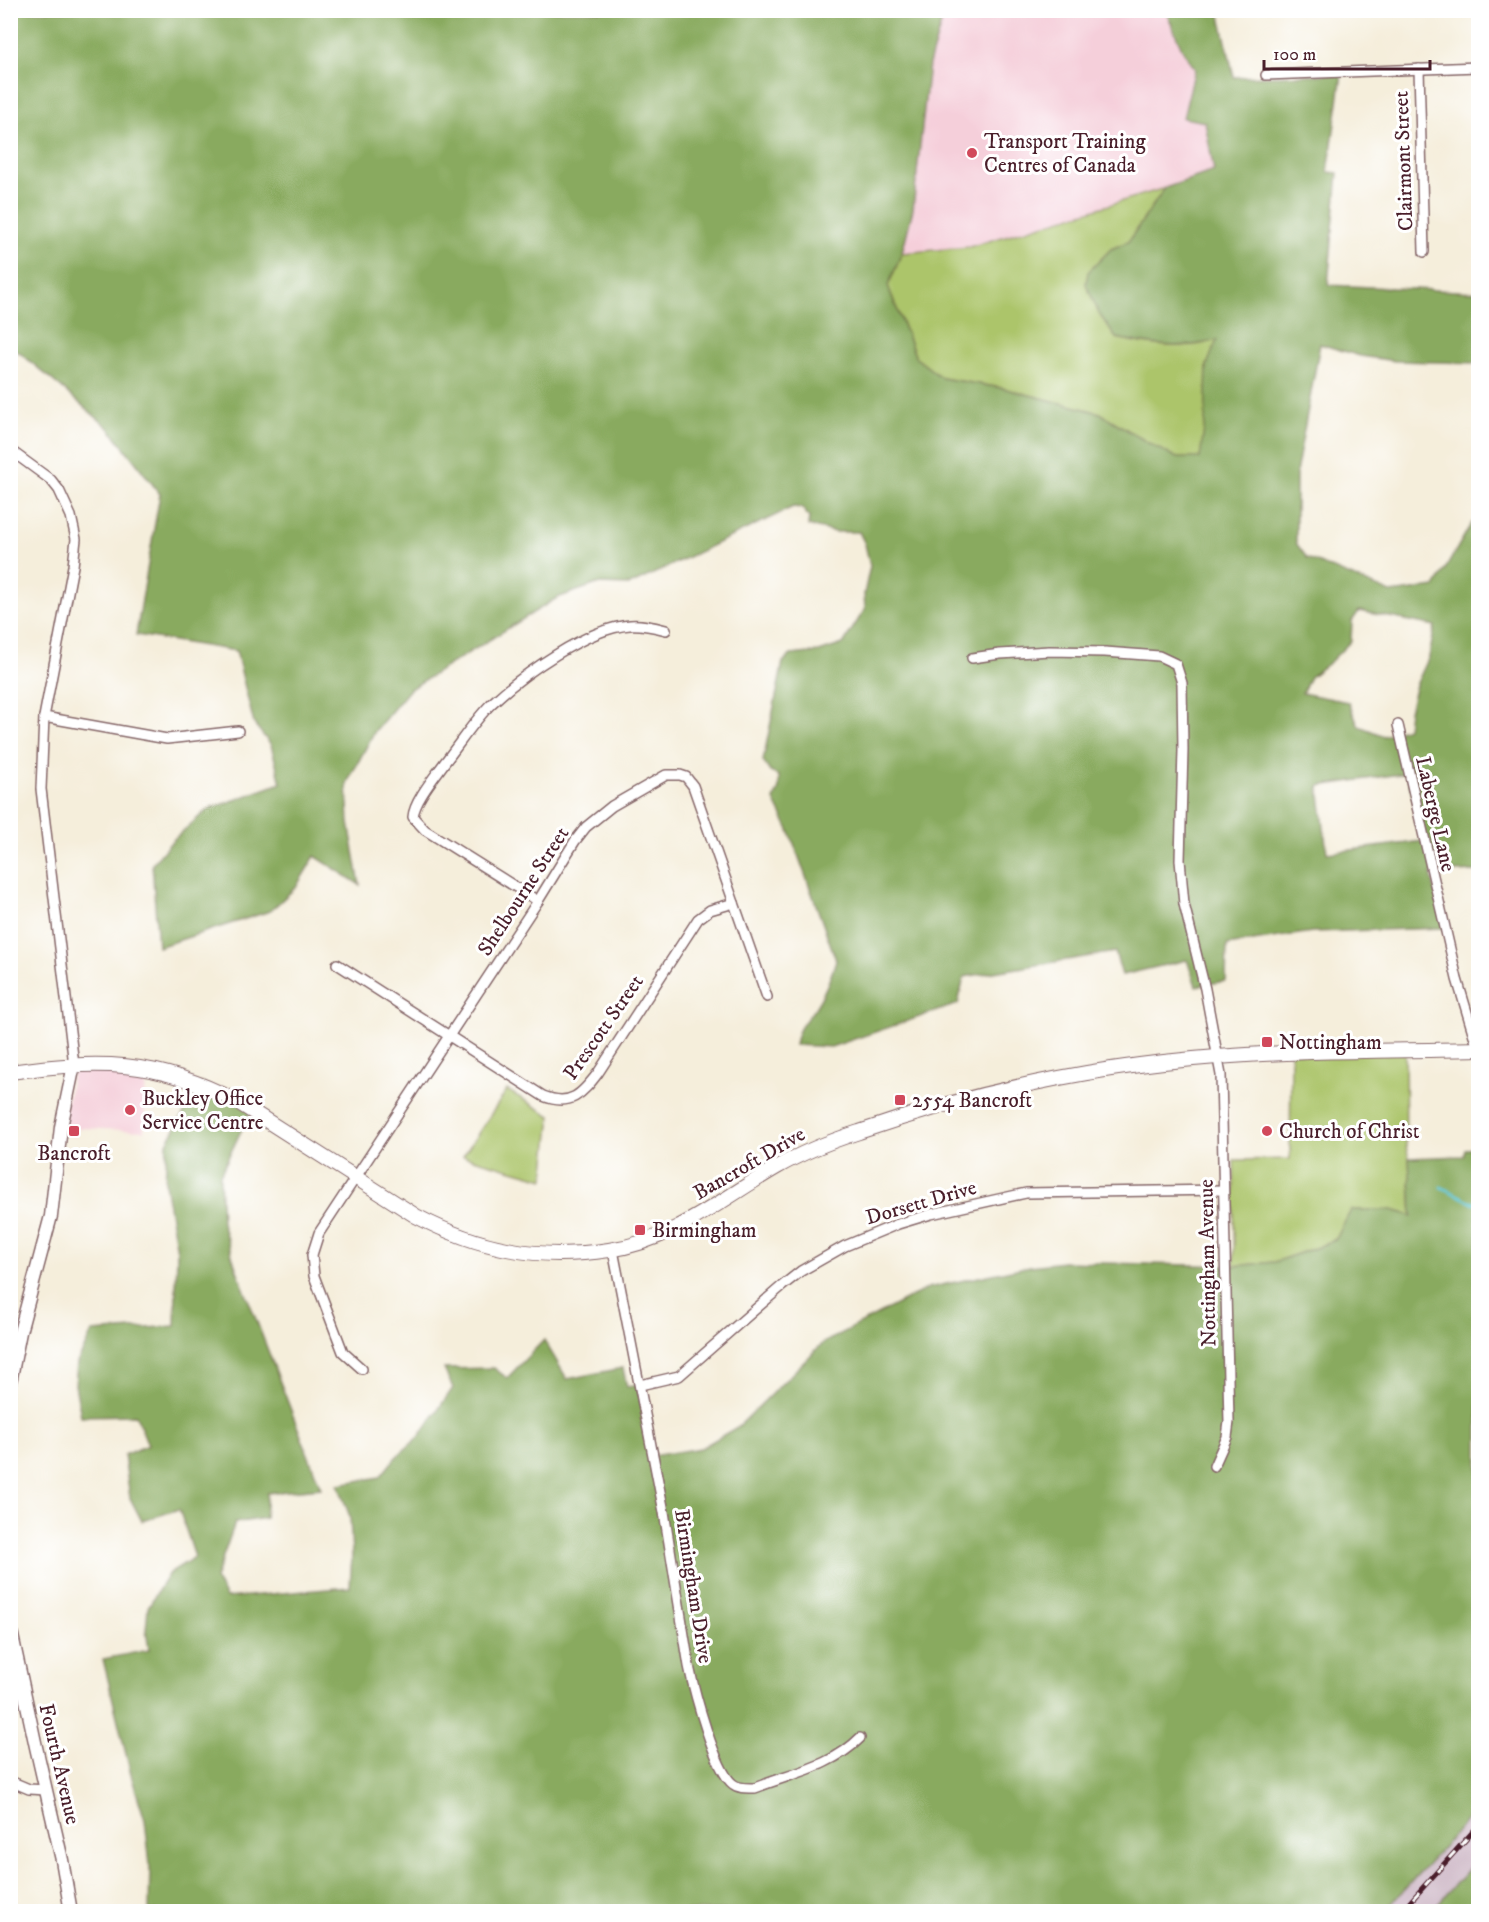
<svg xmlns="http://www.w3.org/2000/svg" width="1489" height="1922" viewBox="0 0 1489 1922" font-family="'IM FELL DW Pica',serif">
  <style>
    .built { fill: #f5cfda }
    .industrial { fill: #d1bdcb }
    .green { fill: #acc56a; stroke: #7b724a; stroke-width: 1.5 }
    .forest { fill: #89aa5e; stroke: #6a6444; stroke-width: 1.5; fill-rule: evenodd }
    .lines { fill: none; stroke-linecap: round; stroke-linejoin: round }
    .stream { stroke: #5ec8d8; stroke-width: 3 }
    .minor-casing { stroke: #866769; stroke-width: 12 }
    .tertiary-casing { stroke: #866769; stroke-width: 15 }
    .secondary-casing { stroke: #866769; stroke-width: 16 }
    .minor { stroke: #fff; stroke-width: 9 }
    .tertiary { stroke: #fff; stroke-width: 12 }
    .secondary { stroke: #fff; stroke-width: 14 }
    .rail-casing { stroke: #4a1f2b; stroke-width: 5 }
    .rail { stroke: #fff; stroke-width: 3; stroke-dasharray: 9; stroke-linecap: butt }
    .poi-dot { fill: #d1495b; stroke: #fff; stroke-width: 2 }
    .labels { text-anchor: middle; stroke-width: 6; stroke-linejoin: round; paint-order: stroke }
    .poi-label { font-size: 21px; fill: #4a1f2b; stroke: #fff; text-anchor: start }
    .street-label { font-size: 21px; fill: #4a1f2b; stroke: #fff }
  </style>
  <rect width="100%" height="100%" fill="#fff"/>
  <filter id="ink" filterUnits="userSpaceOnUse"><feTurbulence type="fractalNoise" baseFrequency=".0167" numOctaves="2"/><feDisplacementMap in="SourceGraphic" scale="12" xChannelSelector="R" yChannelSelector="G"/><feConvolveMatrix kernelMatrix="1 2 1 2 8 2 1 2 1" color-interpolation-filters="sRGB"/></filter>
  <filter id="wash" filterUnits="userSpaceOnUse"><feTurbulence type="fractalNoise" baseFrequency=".008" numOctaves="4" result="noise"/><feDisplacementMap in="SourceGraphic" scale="24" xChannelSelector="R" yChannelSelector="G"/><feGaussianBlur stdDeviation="1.35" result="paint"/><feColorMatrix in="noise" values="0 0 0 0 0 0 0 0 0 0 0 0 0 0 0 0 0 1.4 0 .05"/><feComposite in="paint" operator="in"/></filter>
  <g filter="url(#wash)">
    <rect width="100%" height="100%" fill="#f5eedb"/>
    <!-- built -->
    <g class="built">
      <path d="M 945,11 L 1166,11 L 1182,49 L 1195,69 L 1183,117 L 1205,122 L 1214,171 L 1165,188 L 969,247 L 902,253 L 913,209 L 929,64 Z"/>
      <path d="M 74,1066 L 146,1068 L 144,1131 L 62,1127 Z"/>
    </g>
    <!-- industrial -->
    <path class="industrial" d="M 1478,1808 L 1478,1859 L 1431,1911 L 1385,1912 Z"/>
    <!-- green -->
    <g class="green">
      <path d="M 1165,188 L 1128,242 L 1111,249 L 1116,338 C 1148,345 1187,352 1218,339 L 1200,459 L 1177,458 L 1150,444 L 1100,413 L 1002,388 L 942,378 L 916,358 L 888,286 L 902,253 L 969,247 Z"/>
      <path d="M 1405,1050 L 1406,1147 L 1409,1158 L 1412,1216 L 1392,1210 L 1352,1210 L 1336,1239 L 1318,1247 L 1274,1262 L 1234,1266 L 1234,1160 L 1290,1159 L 1291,1052 Z"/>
      <path d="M 507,1090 L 551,1116 L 544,1179 L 463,1156 Z"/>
    </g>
    <!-- forest -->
    <g class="forest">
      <path d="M 10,11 L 945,11 L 929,64 L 913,209 L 902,253 L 888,286 L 916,358 L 942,378 L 1002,388 L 1100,413 L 1150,444 L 1177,458 L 1200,458 L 1205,421 L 1207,365 L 1217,340 C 1185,350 1149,345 1116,338 L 1099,314 L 1086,284 L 1088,272 L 1111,249 L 1128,242 L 1165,188 L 1214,171 L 1205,122 L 1183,118 L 1195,69 L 1182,49 L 1166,11 L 1219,11 L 1234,77 L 1342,74 L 1328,172 L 1338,173 L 1328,285 L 1478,292 L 1478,363 L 1395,361 L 1360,356 L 1320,344 L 1296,473 L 1296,543 L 1307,558 L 1391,593 L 1435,587 L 1471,524 L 1478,518 L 1478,871 L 1431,873 L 1444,928 L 1312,932 L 1227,945 L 1226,981 L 1196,986 L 1187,960 L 1122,975 L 1115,952 L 964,977 L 958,1004 L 831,1047 L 795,1045 C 798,1026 805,1022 815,1008 C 825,993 831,977 836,960 L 789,830 L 774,800 L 779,788 L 779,776 L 770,772 L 763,761 L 783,662 L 791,655 L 819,652 L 843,644 L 865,609 L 864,594 L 870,566 L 865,544 L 859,532 L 835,532 L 808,526 L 809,517 L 802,508 L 793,507 L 630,585 L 597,584 L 557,598 L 410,689 L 375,731 L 347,783 L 349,823 L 360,885 L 315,856 L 296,887 L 270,911 L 158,947 L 152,864 L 173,840 L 207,810 L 281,783 L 271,745 L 254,724 L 236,651 L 136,635 L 160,494 L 110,429 L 19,352 L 11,350 ZM 1359,611 L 1435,626 L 1429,657 L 1416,685 L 1409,711 L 1407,728 L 1384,736 L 1359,726 L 1348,702 L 1302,693 L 1310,677 L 1330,662 L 1351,641 L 1352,621 ZM 1407,773 L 1423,841 L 1327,853 L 1319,786 Z"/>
      <path d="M 201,1083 L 251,1110 L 220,1175 L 222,1223 L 235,1265 L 321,1488 L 267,1493 L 265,1518 L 235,1523 L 215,1579 L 226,1598 L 350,1587 L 352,1554 L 350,1517 L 338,1484 L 380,1477 L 396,1457 L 419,1437 L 453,1388 L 444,1369 L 494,1368 L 507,1378 L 544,1340 L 567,1379 L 623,1368 L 627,1387 L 638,1385 L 652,1456 L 701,1448 L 739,1426 L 823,1343 L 928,1288 L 1030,1266 L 1063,1262 L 1234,1266 L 1274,1262 L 1318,1247 L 1336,1239 L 1351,1210 L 1392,1210 L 1412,1216 L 1409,1158 L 1463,1156 L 1465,1149 L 1478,1148 L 1478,1808 L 1385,1911 L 149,1911 L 150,1865 L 145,1820 L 131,1775 L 103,1659 L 149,1650 L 146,1630 L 148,1607 L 169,1573 L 195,1557 L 179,1509 L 142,1521 L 130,1498 L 124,1455 L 148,1445 L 136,1415 L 81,1416 L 75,1385 L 77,1363 L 92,1332 L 175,1326 L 177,1251 L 165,1184 L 167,1143 Z"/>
      <path d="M 1478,1859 L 1478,1911 L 1431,1911 Z"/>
    </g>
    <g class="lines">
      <!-- stream -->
      <path class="stream" d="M 1441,1187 L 1478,1205"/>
    </g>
  </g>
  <g filter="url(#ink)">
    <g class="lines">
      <!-- minor casing -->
      <g class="minor-casing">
        <g id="minor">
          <path d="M 1419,69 L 1424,252"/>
          <path d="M 1266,75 L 1478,67"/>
          <path d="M 10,450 L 51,480 L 59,490 L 71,516 L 76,539 L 73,566 L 44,717 L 41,789 L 74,1065"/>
          <path d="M 972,658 L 1000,654 L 1049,651 L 1105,652 L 1159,656 L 1176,664 L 1182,683 L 1183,750 L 1180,860 L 1184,904 L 1205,989 L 1221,1075 L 1229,1422 L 1227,1437 L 1214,1466"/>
          <path d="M 44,717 L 167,739 L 238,731"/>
          <path d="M 1398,725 L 1457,979 L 1478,1049"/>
          <path d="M 538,901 L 425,830 L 413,817 C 414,801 436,775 445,762 C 460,743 474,721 491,704 C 522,675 587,628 630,625 C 642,624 654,627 666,630"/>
          <path d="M 337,964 L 543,1096 C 571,1107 582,1094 598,1073 L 698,919 L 710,910 L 734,903"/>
          <path d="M 613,1250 L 664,1512 L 689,1666 C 694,1690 715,1771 733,1784 C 739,1789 747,1788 755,1788 C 790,1774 833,1766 860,1738"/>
          <path d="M 362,1369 L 343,1352 L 314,1276 L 312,1255 L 319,1233 L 538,901 L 575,841 L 586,827 L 612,806 L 666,775 L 680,775 L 686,777 L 693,786 L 767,997"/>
          <path d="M 640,1385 L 679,1376 L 782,1286 L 801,1271 L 845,1246 L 898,1224 L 931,1214 L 1026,1193 L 1223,1190"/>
          <path d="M 10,1781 L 29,1789 L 46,1790"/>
        </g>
      </g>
      <!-- tertiary casing -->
      <g class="tertiary-casing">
        <g id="tertiary">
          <path d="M 10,1382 L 20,1332 L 51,1216 L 61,1127 L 74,1065"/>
          <path d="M 10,1626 L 36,1747 L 62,1860 L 71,1912"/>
        </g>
      </g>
      <!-- secondary casing -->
      <g class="secondary-casing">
        <path id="secondary" d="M 10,1072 C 98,1060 156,1059 236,1101 L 416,1216 C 479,1249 538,1261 609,1250 C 673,1241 723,1198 777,1167 C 803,1152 831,1141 859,1132 C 974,1092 1096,1066 1217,1057 C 1304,1050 1392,1051 1478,1049"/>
      </g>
      <!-- minor -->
      <use href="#minor" class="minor"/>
      <!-- tertiary -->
      <use href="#tertiary" class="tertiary"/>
      <!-- secondary -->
      <use href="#secondary" class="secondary"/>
      <!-- rail casing -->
      <g class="rail-casing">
        <path id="rail" d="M 1401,1912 L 1478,1826"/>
      </g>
      <!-- rail -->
      <use href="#rail" class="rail"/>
    </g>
  </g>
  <!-- markers -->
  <g class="poi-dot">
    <circle cx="972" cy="153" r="6"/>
    <rect x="1261" y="1036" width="12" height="12" rx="3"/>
    <rect x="894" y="1094" width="12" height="12" rx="3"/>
    <circle cx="130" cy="1110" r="6"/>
    <rect x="68" y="1125" width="12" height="12" rx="3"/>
    <circle cx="1267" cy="1131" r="6"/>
    <rect x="634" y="1224" width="12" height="12" rx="3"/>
  </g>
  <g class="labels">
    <!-- poi labels -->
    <g class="poi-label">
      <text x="984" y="148">Transport Training<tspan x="984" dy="24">Centres of Canada</tspan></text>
      <text x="1279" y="1049">Nottingham</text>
      <text x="142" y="1105">Buckley Office<tspan x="142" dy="24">Service Centre</tspan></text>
      <text x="912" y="1107">2554 Bancroft</text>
      <text x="1279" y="1138">Church of Christ</text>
      <text x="74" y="1160" text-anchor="middle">Bancroft</text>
      <text x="652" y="1237">Birmingham</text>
    </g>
    <!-- street labels -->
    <g class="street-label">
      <text transform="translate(1403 161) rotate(-92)" y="7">Clairmont Street</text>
      <text transform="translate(1436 814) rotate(77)" y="7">Laberge Lane</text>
      <text transform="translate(523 891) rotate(-57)" y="7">Shelbourne Street</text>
      <text transform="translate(603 1027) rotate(-55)" y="7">Prescott Street</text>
      <text transform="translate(749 1163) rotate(-30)" y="7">Bancroft Drive</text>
      <text transform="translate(921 1202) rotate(-16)" y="7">Dorsett Drive</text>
      <text transform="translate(1207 1263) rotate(-91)" y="7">Nottingham Avenue</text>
      <text transform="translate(694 1586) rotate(81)" y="7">Birmingham Drive</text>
      <text transform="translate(60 1764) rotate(77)" y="7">Fourth Avenue</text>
    </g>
  </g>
  <!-- margin -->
  <rect width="1489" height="1922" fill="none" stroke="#fff" stroke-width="36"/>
  <!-- scale -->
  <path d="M1264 60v9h166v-9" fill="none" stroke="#4a1f2b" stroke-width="3"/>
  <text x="1273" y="60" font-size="18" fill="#4a1f2b" stroke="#ffffff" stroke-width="4.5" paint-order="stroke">100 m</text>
</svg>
